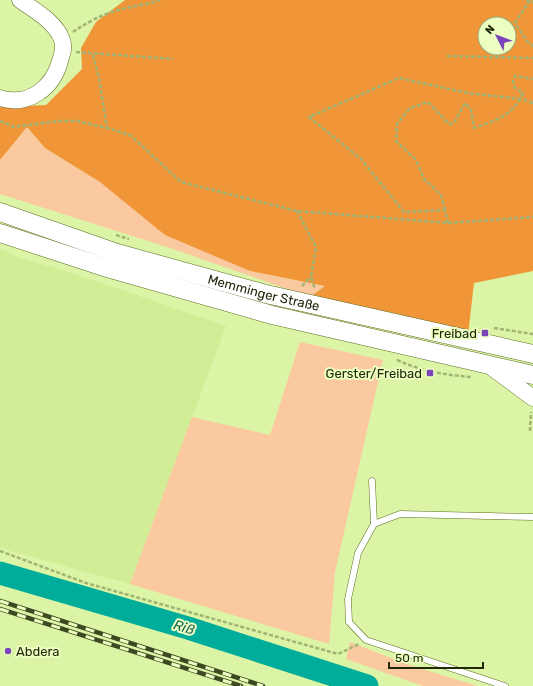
<svg xmlns="http://www.w3.org/2000/svg" width="533" height="686" viewBox="0 0 533 686" font-family="Rubik,sans-serif">
  <style>
    .built { fill: #d3ec96 }
    .green { fill: #fbc99f }
    .forest { fill: #f09639; fill-rule: evenodd }
    .lines { fill: none; stroke-linecap: round; stroke-linejoin: round }
    .river { stroke: #00ac9a; stroke-width: 23 }
    .service-casing { stroke: #5c6e22; stroke-width: 7 }
    .secondary-casing { stroke: #5c6e22; stroke-width: 17 }
    .primary-casing { stroke: #5c6e22; stroke-width: 19 }
    .path { stroke: #a1b475; stroke-width: 2.5; stroke-dasharray: 4 2; stroke-linecap: butt }
    .service { stroke: #fff; stroke-width: 6 }
    .secondary { stroke: #fff; stroke-width: 16 }
    .primary { stroke: #fff; stroke-width: 18 }
    .rail-casing { stroke: #3e4921; stroke-width: 4.5 }
    .rail { stroke: #ecffc1; stroke-width: 3; stroke-dasharray: 9; stroke-linecap: butt }
    .poi-dot { fill: #7b44ba; stroke: #ecffc1; stroke-width: 1.5 }
    .labels { text-anchor: middle; stroke-width: 4; stroke-linejoin: round; paint-order: stroke }
    .street-label { font-size: 13px; fill: #202808; stroke: #ecffc1 }
    .poi-label { font-size: 13px; fill: #202808; stroke: #ecffc1; text-anchor: end }
    .water-label { font-size: 14px; font-style: italic; fill: #1a645a; stroke: #ecffc1 }
  </style>
  <rect width="100%" height="100%" fill="#dcf4a6"/>
  <!-- built -->
  <path class="built" d="M 0,249 L 20,258 L 69,272 L 226,326 L 130,584 L 0,548 Z"/>
  <!-- green -->
  <g class="green">
    <path d="M 27,127 L 45,148 L 100,182 L 250,271 L 325,286 L 310,297 L 173,249 L 0,194 L 0,160 Z"/>
    <path d="M 300,342 L 383,360 L 335,572 L 329,644 L 130,584 L 192,417 L 270,435 Z"/>
    <path d="M 350,642 L 412,666 L 478,686 L 423,686 L 346,659 Z"/>
  </g>
  <!-- forest -->
  <path class="forest" d="M 125,0 L 533,0 L 533,271 L 474,283 L 468,335 L 310,297 L 325,286 L 250,271 L 165,235 L 100,182 L 45,148 L 27,127 L 0,160 L 0,107 L 46,105 L 82,69 L 81,48 L 96,22 ZM 485,24 L 509,24 L 509,48 L 485,48 Z"/>
  <g class="lines">
    <!-- river -->
    <path class="river" d="M 0,573 L 188,628 L 367,686"/>
    <!-- service casing -->
    <g class="service-casing">
      <g id="service">
        <path d="M 372,481 L 374,524"/>
        <path d="M 505,686 L 366,640 L 349,622 L 348,599 L 358,553 L 374,524 L 400,514 L 533,517"/>
      </g>
    </g>
    <!-- secondary casing -->
    <g class="secondary-casing">
      <g id="secondary">
        <path d="M 0,98 C 28,107 53,88 60,61 C 62,54 65,47 62,40 C 56,22 34,10 20,0"/>
        <path d="M 491,367 L 533,398"/>
      </g>
    </g>
    <!-- primary casing -->
    <g class="primary-casing">
      <g id="primary">
        <path id="s1" d="M 0,212 L 117,253 L 266,294 L 533,354"/>
        <path d="M 0,233 L 104,267 L 272,315 L 533,375"/>
      </g>
    </g>
    <!-- path -->
    <g class="path">
      <path d="M 526,0 L 533,2"/>
      <path d="M 530,0 L 515,23 L 527,41 L 533,46"/>
      <path d="M 73,32 C 86,23 101,15 118,10 C 132,6 146,5 160,0"/>
      <path d="M 76,52 L 173,59"/>
      <path d="M 93,55 L 99,78 L 107,128"/>
      <path d="M 447,56 L 533,58"/>
      <path d="M 0,121 L 14,127 L 58,121 L 77,121 L 107,128 L 130,135 L 181,182 L 297,211 L 448,223 L 533,217"/>
      <path d="M 445,210 L 441,195 L 424,179 L 416,160 L 396,141 L 397,124 L 410,108 L 428,102 L 449,124 L 454,123 L 465,103 L 471,110 L 474,128 C 496,120 513,116 523,93 L 515,88 L 513,82 L 515,76 L 533,79"/>
      <path d="M 297,211 L 316,247 L 311,277 L 315,289"/>
      <path d="M 448,223 L 445,210 L 404,212 L 361,159 L 309,117 L 399,78 L 468,93 L 521,99 L 533,103"/>
      <path d="M 116,235 L 129,239"/>
      <path d="M 302,286 L 311,277"/>
      <path d="M 494,328 L 533,334"/>
      <path d="M 397,360 C 421,371 445,375 471,377"/>
      <path d="M 530,431 L 531,412"/>
      <path d="M 0,551 L 86,583 L 338,654 L 359,644"/>
    </g>
    <!-- service -->
    <use href="#service" class="service"/>
    <!-- secondary -->
    <use href="#secondary" class="secondary"/>
    <!-- primary -->
    <use href="#primary" class="primary"/>
    <!-- rail casing -->
    <g class="rail-casing">
      <g id="rail">
        <path d="M 0,601 L 263,686"/>
        <path d="M 0,609 L 241,686"/>
      </g>
    </g>
    <!-- rail -->
    <use href="#rail" class="rail"/>
  </g>
  <!-- markers -->
  <g class="poi-dot">
    <rect x="481" y="329" width="8" height="8" rx="2"/>
    <rect x="426" y="369" width="8" height="8" rx="2"/>
    <circle cx="8" cy="651" r="4"/>
  </g>
  <g class="labels">
    <!-- street labels -->
    <g class="street-label">
      <text dy="5" stroke="none"><textPath href="#s1" startOffset="276">Memminger Straße</textPath></text>
    </g>
    <!-- poi labels -->
    <g class="poi-label">
      <text x="477" y="338">Freibad</text>
      <text x="422" y="378">Gerster/Freibad</text>
      <text x="16" y="656" text-anchor="start">Abdera</text>
    </g>
    <!-- water labels -->
    <g class="water-label">
      <text transform="translate(184 627) rotate(17)" y="5">Riß</text>
    </g>
  </g>
  <!-- north arrow -->
  <g transform="translate(497 36) rotate(312)"><circle r="19" fill="#ecffc1" stroke="#9aa977"/>
  <path d="M0-3L7 15L0 10L-7 15Z" fill="#7b44ba"/>
  <text y="-6" font-size="11" font-weight="bold" text-anchor="middle" fill="#202808">N</text>
  </g>
  <!-- scale -->
  <path d="M389 662v6h94v-6" fill="none" stroke="#202808" stroke-width="2"/>
  <text x="395" y="662" font-size="12" fill="#202808" stroke="#ecffc1" stroke-width="3" paint-order="stroke">50 m</text>
</svg>
